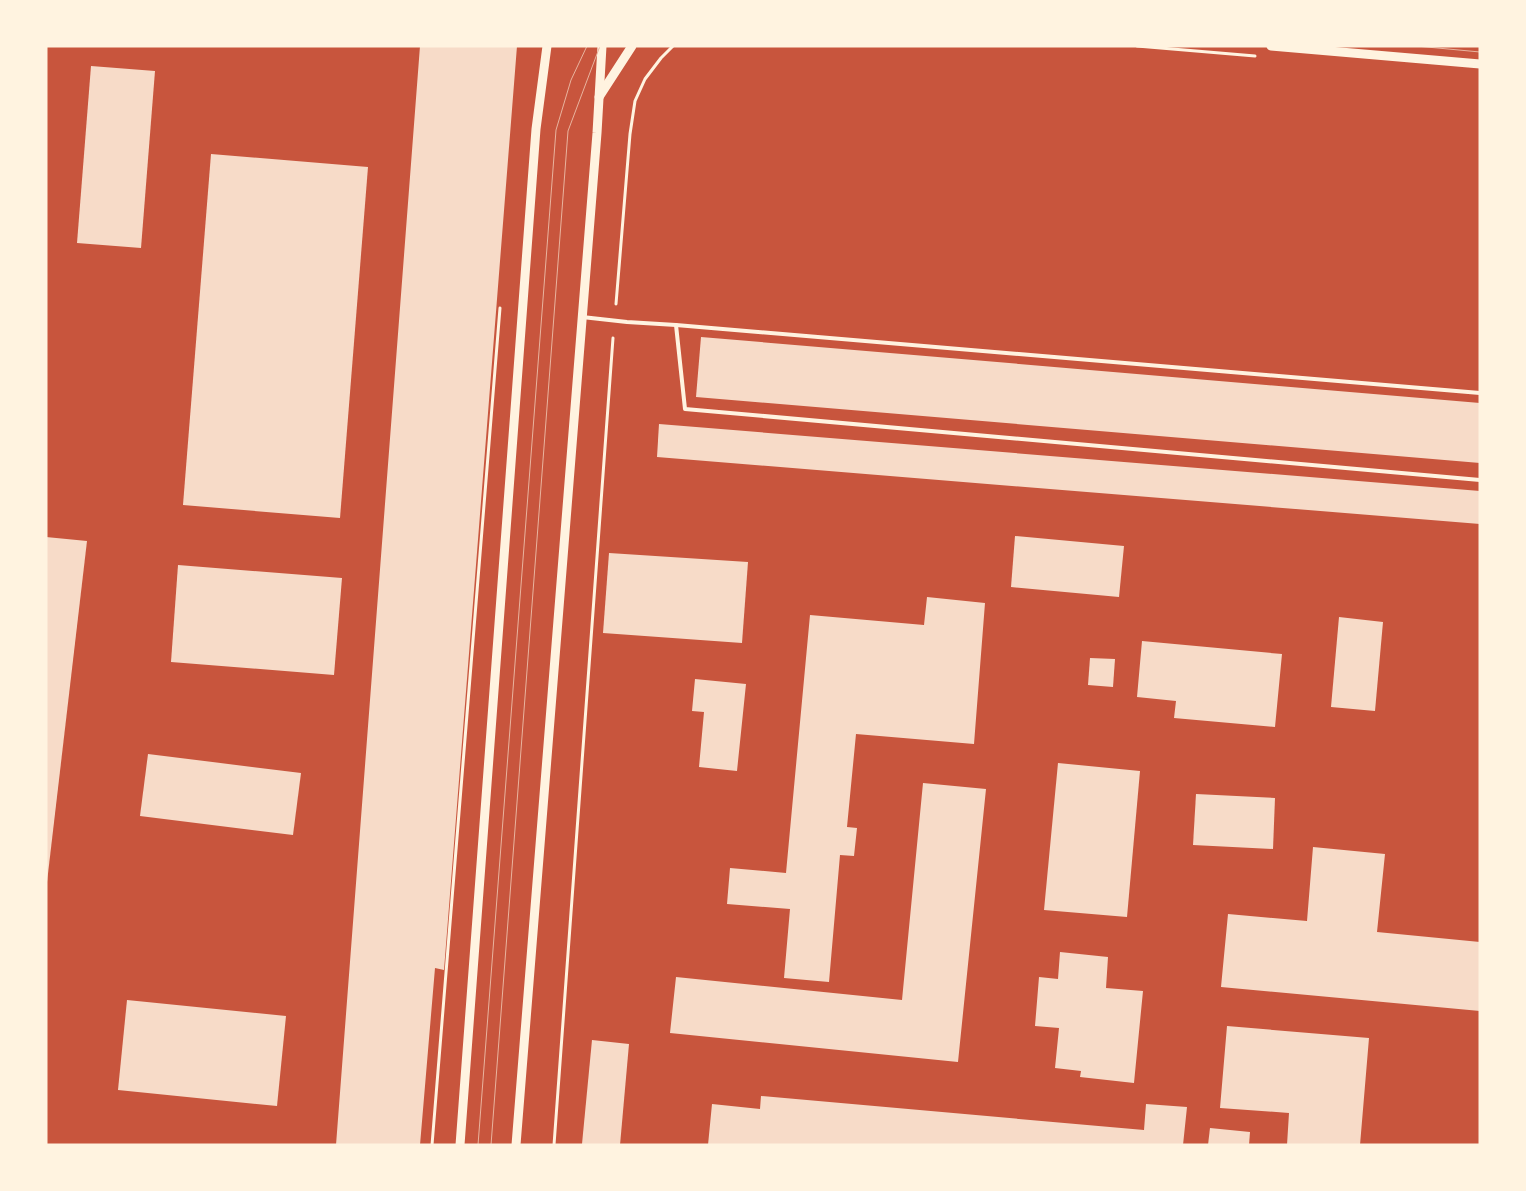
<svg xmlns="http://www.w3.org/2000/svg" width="1526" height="1191" viewBox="0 0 1526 1191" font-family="'Sofia Sans Condensed',sans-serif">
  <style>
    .building { fill: #f7dbc8 }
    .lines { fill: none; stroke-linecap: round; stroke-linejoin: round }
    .path { stroke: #fff3e0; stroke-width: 3 }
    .service { stroke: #fff3e0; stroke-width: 4 }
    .tertiary { stroke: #fff3e0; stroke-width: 9 }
    .tram { stroke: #e9b49f; stroke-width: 1 }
  </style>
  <rect width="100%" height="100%" fill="#c8553d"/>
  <!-- building -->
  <g class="building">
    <path d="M 420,46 L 517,46 L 444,970 L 435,968 L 420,1145 L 336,1145 Z"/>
    <path d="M 91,66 L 155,71 L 141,248 L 77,243 Z"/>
    <path d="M 211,154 L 368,167 L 340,518 L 183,505 Z"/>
    <path d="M 701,337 L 1480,403 L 1480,463 L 696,397 Z"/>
    <path d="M 659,424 L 1480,491 L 1480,524 L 657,457 Z"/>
    <path d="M 1015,536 L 1124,546 L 1119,597 L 1011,587 Z"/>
    <path d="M 46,537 L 87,541 L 47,882 L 46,882 Z"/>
    <path d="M 609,553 L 748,562 L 742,643 L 603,633 Z"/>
    <path d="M 178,565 L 342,578 L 334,675 L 171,662 Z"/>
    <path d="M 927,597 L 985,603 L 974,744 L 856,734 L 847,827 L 857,828 L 854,856 L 840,855 L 829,982 L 784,978 L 790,909 L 727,904 L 730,868 L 786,873 L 810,615 L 924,625 Z"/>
    <path d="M 1339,617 L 1383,622 L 1375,711 L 1331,707 Z"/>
    <path d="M 1142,641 L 1282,654 L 1275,727 L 1174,718 L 1176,701 L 1137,697 Z"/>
    <path d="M 1090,658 L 1115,659 L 1113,687 L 1088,685 Z"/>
    <path d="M 695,679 L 746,684 L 737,771 L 699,767 L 704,712 L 692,711 Z"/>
    <path d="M 148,754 L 301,773 L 293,835 L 140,816 Z"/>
    <path d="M 1058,763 L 1140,771 L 1127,917 L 1044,910 Z"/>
    <path d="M 923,783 L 986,789 L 958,1062 L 670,1033 L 676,977 L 902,1000 Z"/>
    <path d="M 1196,794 L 1275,798 L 1273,849 L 1193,845 Z"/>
    <path d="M 1313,847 L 1385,854 L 1377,932 L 1480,942 L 1480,1011 L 1221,987 L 1228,914 L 1307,921 Z"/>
    <path d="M 1060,952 L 1108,957 L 1106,988 L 1143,991 L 1134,1083 L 1080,1077 L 1081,1071 L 1055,1068 L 1059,1028 L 1035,1026 L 1039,977 L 1058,979 Z"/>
    <path d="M 127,1000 L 286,1016 L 277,1106 L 118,1090 Z"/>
    <path d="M 1227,1026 L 1369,1038 L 1360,1145 L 1287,1145 L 1289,1113 L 1220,1108 Z"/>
    <path d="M 592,1040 L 629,1044 L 620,1145 L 582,1144 Z"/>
    <path d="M 761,1096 L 1144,1130 L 1146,1104 L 1187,1107 L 1183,1145 L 708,1145 L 712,1104 L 760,1109 Z"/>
    <path d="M 1210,1128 L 1250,1132 L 1249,1145 L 1208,1145 Z"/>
  </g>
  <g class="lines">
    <!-- path -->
    <g class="path">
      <path d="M 1137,46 L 1255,56"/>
      <path d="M 616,304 L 630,134 L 635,101 L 645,79 L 661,58 L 673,46"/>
      <path d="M 432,1145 L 500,308"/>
      <path d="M 554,1145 L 613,338"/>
    </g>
    <!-- service -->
    <g class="service">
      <path d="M 582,317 L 627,322 L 676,325 L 1480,393"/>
      <path d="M 676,325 L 685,409 L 1480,480"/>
    </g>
    <!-- tertiary -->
    <g class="tertiary">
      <path d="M 1271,46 L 1480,64"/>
      <path d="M 599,97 L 632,46"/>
      <path d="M 460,1145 L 536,129 L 547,46"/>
      <path d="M 516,1145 L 597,133 L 602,46"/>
    </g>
    <!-- tram -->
    <g class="tram">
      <path d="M 1416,46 L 1480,52"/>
      <path d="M 478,1145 L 556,130 L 571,80 L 587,46"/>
      <path d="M 491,1145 L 568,131 L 600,46"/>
    </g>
  </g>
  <!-- border -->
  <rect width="1526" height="1191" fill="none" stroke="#fff3e0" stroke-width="95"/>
</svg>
